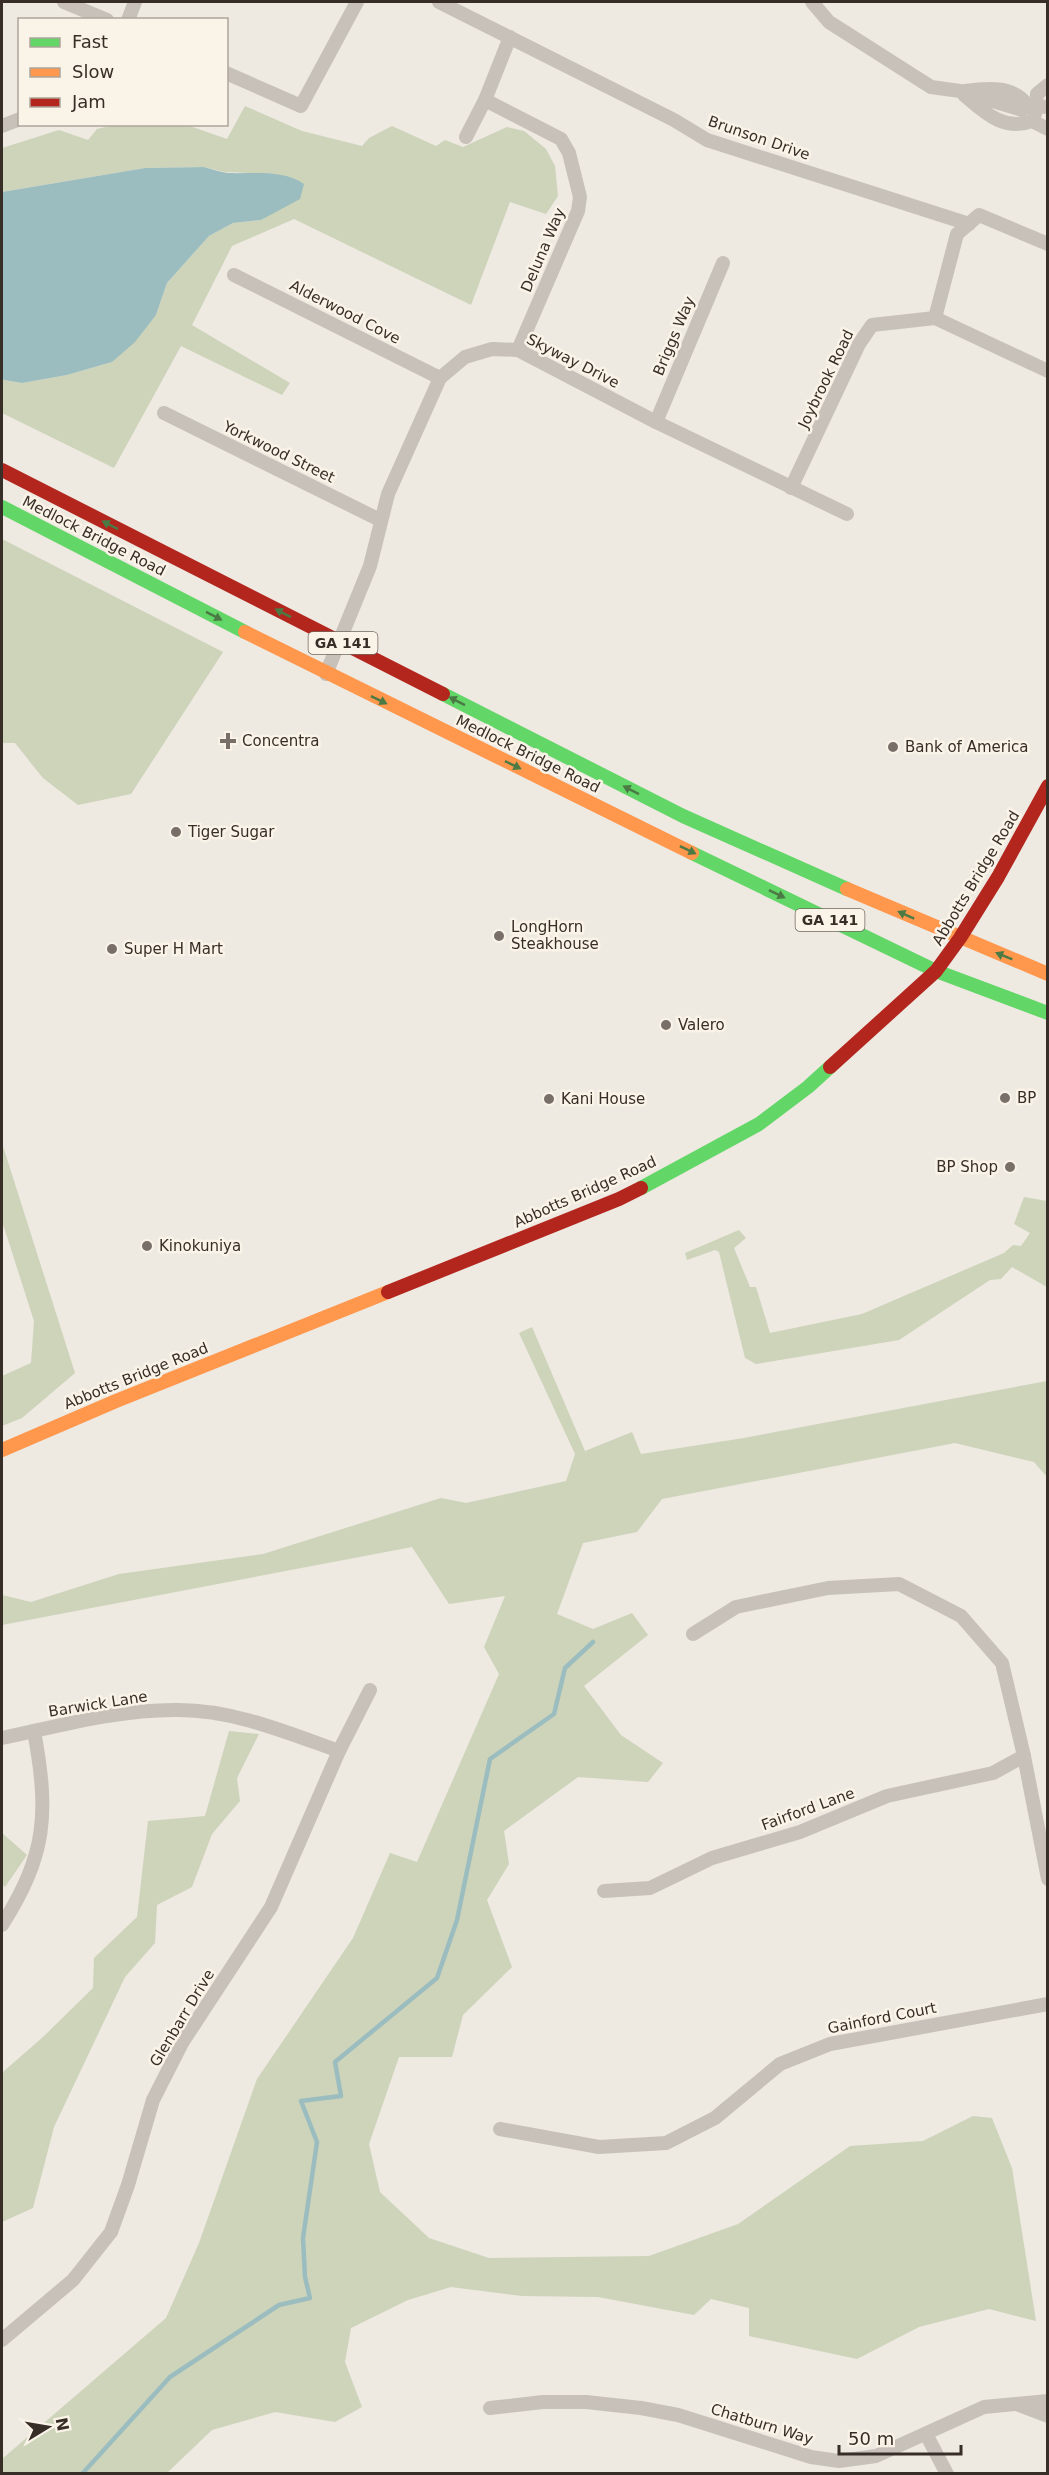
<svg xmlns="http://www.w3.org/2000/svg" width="1049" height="2475" viewBox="0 0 1049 2475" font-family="'DejaVu Sans',sans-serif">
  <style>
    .green { fill: #cdd4ba }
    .water { fill: #9cbdbf }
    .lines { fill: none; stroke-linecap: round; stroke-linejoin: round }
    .stream { stroke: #9cbdbf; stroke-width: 4.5 }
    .street { stroke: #c7c1ba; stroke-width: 14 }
    .fast { stroke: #63d668; stroke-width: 14 }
    .slow { stroke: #ff974d; stroke-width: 14 }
    .jam { stroke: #b3261e; stroke-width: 14 }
    .oneway { fill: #4b7a45 }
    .poi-dot { fill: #786f69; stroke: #faf4e8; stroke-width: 2 }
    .labels { text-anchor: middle; stroke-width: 5; stroke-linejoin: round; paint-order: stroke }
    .shield { fill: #faf4e8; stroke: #726962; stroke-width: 1.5 }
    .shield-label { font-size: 14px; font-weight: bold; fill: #382e28 }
    .street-label { font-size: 15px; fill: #382e28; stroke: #faf4e8 }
    .poi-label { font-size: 15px; fill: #382e28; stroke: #faf4e8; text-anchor: start }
  </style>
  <rect width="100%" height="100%" fill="#eee9e1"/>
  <!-- green -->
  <g class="green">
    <path d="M 245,106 L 302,131 L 362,146 L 369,138 L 392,126 L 436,146 L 445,140 L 463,147 L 507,127 L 524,131 L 546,149 L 555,166 L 558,196 L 546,214 L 510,202 L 471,305 L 294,219 L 232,246 L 192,325 L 290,383 L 282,395 L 181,346 L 114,468 L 2,413 L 2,377 L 4,380 L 22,383 L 67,375 L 112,362 L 156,315 L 167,283 L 209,236 L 233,223 L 261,220 L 277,210 L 273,174 L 224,172 L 204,167 L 145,168 L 2,192 L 2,148 L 59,130 L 88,140 L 97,129 L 119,124 L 187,125 L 227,139 Z"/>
    <path d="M 2,539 L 223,652 L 131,794 L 78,805 L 43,778 L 15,743 L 2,743 Z"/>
    <path d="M 2,1143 L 75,1373 L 22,1418 L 2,1426 L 2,1376 L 31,1363 L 34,1321 L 2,1221 Z"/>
    <path d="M 1024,1197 L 1047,1201 L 1047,1287 L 1012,1267 L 1001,1279 L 990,1280 L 899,1340 L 756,1364 L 745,1358 L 719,1252 L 715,1250 L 687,1260 L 685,1253 L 739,1230 L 746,1238 L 734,1248 L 750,1287 L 756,1287 L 770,1333 L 862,1314 L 1004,1253 L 1013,1245 L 1021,1246 L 1030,1233 L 1014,1224 Z"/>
    <path d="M 532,1327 L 585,1451 L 632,1432 L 641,1454 L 744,1438 L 1047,1381 L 1047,1477 L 1034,1462 L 955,1443 L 662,1499 L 637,1532 L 583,1543 L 557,1614 L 593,1629 L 632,1613 L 648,1635 L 584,1686 L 621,1735 L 663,1763 L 648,1782 L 578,1777 L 504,1831 L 509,1864 L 487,1900 L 512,1967 L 463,2015 L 452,2057 L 399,2057 L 369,2144 L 380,2192 L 429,2238 L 489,2258 L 649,2256 L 738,2224 L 850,2146 L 923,2141 L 973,2116 L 992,2118 L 1012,2168 L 1036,2321 L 989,2309 L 919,2327 L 857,2359 L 749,2336 L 749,2308 L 711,2299 L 694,2315 L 598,2297 L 522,2296 L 451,2287 L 408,2300 L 351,2328 L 345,2362 L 362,2407 L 335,2422 L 275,2412 L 212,2430 L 167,2473 L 2,2473 L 2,2459 L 166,2318 L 199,2243 L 257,2079 L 353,1938 L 390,1853 L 417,1862 L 499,1674 L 484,1647 L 505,1596 L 449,1604 L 412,1547 L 2,1625 L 2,1595 L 31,1602 L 119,1574 L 263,1554 L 441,1498 L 466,1503 L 566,1481 L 575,1454 L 519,1333 Z"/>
    <path d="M 229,1731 L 259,1734 L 237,1778 L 240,1801 L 212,1834 L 192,1887 L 157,1905 L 155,1943 L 125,1977 L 54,2127 L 33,2208 L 2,2222 L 2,2076 L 4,2071 L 43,2037 L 93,1988 L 94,1958 L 137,1917 L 148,1821 L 205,1816 Z"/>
    <path d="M 2,1833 L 27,1855 L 5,1887 L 2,1884 Z"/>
  </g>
  <!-- water -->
  <path class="water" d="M 204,167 C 212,169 220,172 228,173 C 253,174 283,169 304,184 L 300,199 L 261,220 L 233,223 L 209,236 L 167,283 L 156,315 L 135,342 L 112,362 L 67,375 L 22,383 L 4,380 L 2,377 L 2,192 L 145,168 Z"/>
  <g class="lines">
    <!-- stream -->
    <path class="stream" d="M 82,2474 L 170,2377 L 279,2305 L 310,2298 L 305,2277 L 303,2238 L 317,2142 L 301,2101 L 341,2096 L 335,2062 L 437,1978 L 457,1920 L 490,1759 L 554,1714 L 565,1668 L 593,1642"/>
    <!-- street -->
    <g class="street">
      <path d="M 64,2 L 107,20"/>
      <path d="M 439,2 L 674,120 L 707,140 L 969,224"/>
      <path d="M 812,2 L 829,22 L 931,87 L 960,91 L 1022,110 L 1028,106 L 1048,107"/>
      <path d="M 128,20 L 135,2"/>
      <path d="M 226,73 L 301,106 L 357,2"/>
      <path d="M 965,91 C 986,88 1014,85 1028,106"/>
      <path d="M 964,95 C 984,112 1004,132 1032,121 L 1048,129"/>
      <path d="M 485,100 L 561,139 L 569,153 L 580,197 L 578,211 L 518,350"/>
      <path d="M 1035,114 L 1037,94 L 1048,85"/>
      <path d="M 2,126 L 20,119"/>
      <path d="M 466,137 L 485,100 L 510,37"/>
      <path d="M 234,275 L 440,378"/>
      <path d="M 935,318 L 957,234 L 979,215 L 1048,244"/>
      <path d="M 164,413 L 380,520"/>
      <path d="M 656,422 L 723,263"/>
      <path d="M 791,488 L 859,344 L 872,325 L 935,318 L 1048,371"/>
      <path d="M 326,674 L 370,566 L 388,494 L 440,378 L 465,357 L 492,349 L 518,350 L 656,422 L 847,514"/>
      <path d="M 693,1634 L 736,1607 L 828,1588 L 899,1584 L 961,1616 L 1002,1663 L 1024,1756 L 1048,1879"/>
      <path d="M 2,1738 C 59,1726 119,1709 179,1710 C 234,1710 288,1733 339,1751"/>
      <path d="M 604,1891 L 650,1888 L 712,1858 L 800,1832 L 887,1796 L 993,1773 L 1024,1756"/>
      <path d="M 2,1925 C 47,1854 49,1813 34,1731"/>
      <path d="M 500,2129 L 599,2147 L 666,2143 L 715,2118 L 780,2064 L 830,2044 L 1048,2004"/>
      <path d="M 2,2340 L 73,2280 L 111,2232 L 128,2185 L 153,2100 L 182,2043 L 271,1907 L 339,1751 L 370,1690"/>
      <path d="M 1019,2405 L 1048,2416"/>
      <path d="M 490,2408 L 543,2402 L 586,2402 L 641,2408 L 678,2415 L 811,2457 L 839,2461 L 876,2456 L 984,2407 L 1048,2401"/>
      <path d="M 926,2434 L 947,2474"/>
    </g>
    <!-- fast -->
    <g class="fast">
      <path d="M 2,507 L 245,632"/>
      <path d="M 443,694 L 683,816 L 847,889"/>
      <path d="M 692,853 L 936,971 L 1048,1013"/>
      <path d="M 641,1188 L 759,1124 L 808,1087 L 830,1067"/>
    </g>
    <!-- slow -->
    <g class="slow">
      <path d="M 245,632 L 692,853"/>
      <path d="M 847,889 L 1048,974"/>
      <path d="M 2,1450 L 116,1401 L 388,1292"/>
    </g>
    <!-- jam -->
    <g class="jam">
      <path d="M 2,470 L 443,694"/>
      <path d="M 830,1067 L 936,971 L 960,938 L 998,877 L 1048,786"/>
      <path d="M 388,1292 L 619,1199 L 641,1188"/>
    </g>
  </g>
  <!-- one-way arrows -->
  <defs><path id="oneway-solid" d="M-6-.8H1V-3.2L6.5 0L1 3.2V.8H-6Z" transform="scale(1.5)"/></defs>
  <g class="oneway">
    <use href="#oneway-solid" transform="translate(110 525) rotate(-153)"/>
    <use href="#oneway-solid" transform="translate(283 613) rotate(-153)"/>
    <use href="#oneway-solid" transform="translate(214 616) rotate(27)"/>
    <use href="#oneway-solid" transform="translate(379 700) rotate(26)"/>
    <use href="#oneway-solid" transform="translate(457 701) rotate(-153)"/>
    <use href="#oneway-solid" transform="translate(513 765) rotate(26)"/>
    <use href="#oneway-solid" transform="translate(631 790) rotate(-153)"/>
    <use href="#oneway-solid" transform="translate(688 850) rotate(26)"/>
    <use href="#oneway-solid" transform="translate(777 894) rotate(26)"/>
    <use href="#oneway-solid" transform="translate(906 915) rotate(-156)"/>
    <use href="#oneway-solid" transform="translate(1004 956) rotate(-158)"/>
  </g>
  <!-- markers -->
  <g class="poi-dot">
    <path d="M225 732h6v6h6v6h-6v6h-6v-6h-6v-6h6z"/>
    <circle cx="893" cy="747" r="6"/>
    <circle cx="176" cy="832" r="6"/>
    <circle cx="499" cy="936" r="6"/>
    <circle cx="112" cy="949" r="6"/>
    <circle cx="666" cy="1025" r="6"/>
    <circle cx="1005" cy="1098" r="6"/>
    <circle cx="549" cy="1099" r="6"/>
    <circle cx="1010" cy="1167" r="6"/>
    <circle cx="147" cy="1246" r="6"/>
  </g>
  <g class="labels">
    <!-- shield labels -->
    <g class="shield">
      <rect x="308.5" y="632" width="69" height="22" rx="4.5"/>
      <rect x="795.5" y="909" width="69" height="22" rx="4.5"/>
    </g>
    <g class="shield-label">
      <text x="343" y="648">GA 141</text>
      <text x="830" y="925">GA 141</text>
    </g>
    <!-- street labels -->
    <g class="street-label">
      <text transform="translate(759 138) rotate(19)" y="5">Brunson Drive</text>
      <text transform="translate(543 250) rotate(-67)" y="5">Deluna Way</text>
      <text transform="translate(345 312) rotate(27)" y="5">Alderwood Cove</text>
      <text transform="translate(674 336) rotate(-67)" y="5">Briggs Way</text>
      <text transform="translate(573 361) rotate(27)" y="5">Skyway Drive</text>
      <text transform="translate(826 379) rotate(-64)" y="5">Joybrook Road</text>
      <text transform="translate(279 452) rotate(26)" y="5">Yorkwood Street</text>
      <text transform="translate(94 536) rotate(27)" y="5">Medlock Bridge Road</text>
      <text transform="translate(528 754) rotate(26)" y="5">Medlock Bridge Road</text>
      <text transform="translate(976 878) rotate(-59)" y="5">Abbotts Bridge Road</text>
      <text transform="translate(585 1192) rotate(-24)" y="5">Abbotts Bridge Road</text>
      <text transform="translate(136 1376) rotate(-22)" y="5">Abbotts Bridge Road</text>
      <text transform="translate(98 1704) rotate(-9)" y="5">Barwick Lane</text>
      <text transform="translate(808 1809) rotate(-20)" y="5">Fairford Lane</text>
      <text transform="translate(182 2018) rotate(-59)" y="5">Glenbarr Drive</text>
      <text transform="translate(882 2018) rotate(-11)" y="5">Gainford Court</text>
      <text transform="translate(762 2424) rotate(17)" y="5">Chatburn Way</text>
    </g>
    <!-- poi labels -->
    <g class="poi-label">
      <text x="242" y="746">Concentra</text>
      <text x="905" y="752">Bank of America</text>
      <text x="188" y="837">Tiger Sugar</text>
      <text x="511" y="932">LongHorn<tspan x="511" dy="17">Steakhouse</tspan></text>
      <text x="124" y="954">Super H Mart</text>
      <text x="678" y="1030">Valero</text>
      <text x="1017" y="1103">BP</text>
      <text x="561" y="1104">Kani House</text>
      <text x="998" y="1172" text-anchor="end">BP Shop</text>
      <text x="159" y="1251">Kinokuniya</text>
    </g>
  </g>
  <!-- border -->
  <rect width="1049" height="2475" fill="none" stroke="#382e28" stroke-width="6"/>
  <!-- legend -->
  <rect x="18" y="18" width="210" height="108" fill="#faf4e8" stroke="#aca59b" stroke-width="1.5"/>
  <rect x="30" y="38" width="30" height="9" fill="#63d668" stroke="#aca59b" stroke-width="1.5"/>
  <text x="72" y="48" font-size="18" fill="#382e28">Fast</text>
  <rect x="30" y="68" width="30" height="9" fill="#ff974d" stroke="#aca59b" stroke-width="1.5"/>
  <text x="72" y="78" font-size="18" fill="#382e28">Slow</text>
  <rect x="30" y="98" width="30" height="9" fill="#b3261e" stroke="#aca59b" stroke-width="1.5"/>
  <text x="72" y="108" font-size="18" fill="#382e28">Jam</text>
  <!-- north arrow -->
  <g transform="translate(48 2427) rotate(79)" stroke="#faf4e8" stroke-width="4.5" paint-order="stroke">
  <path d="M0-4.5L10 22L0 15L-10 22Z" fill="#382e28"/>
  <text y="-9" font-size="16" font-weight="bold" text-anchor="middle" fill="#382e28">N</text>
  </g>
  <!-- scale -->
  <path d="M839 2445v9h122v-9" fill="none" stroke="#382e28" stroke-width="3"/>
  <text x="848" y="2445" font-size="18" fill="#382e28" stroke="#faf4e8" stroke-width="4.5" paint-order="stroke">50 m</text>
</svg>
